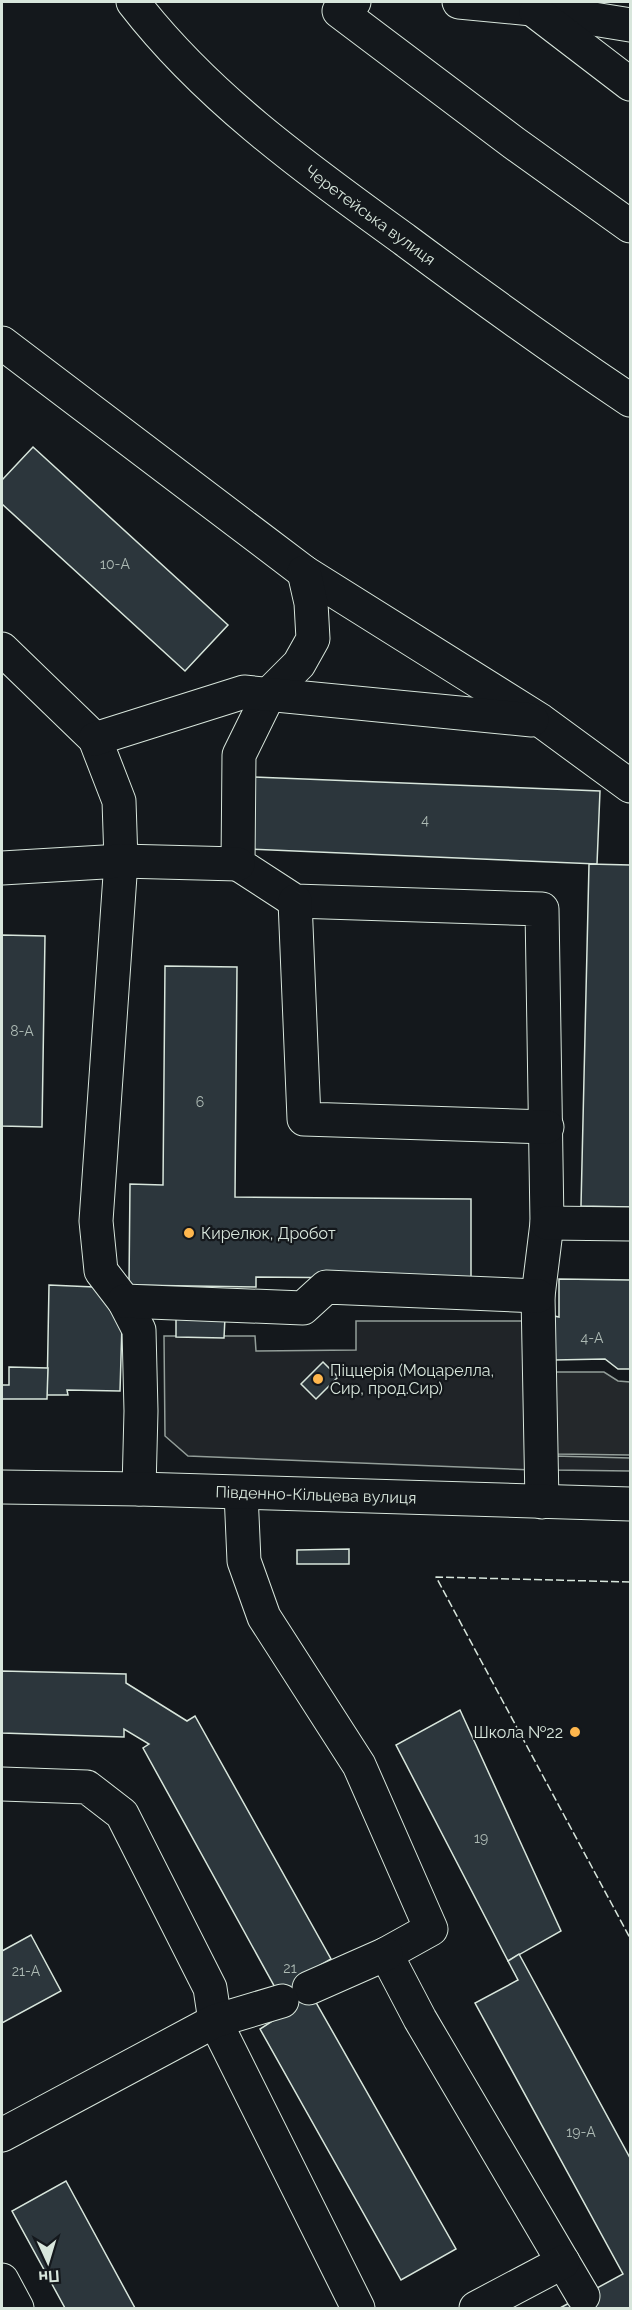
<svg xmlns="http://www.w3.org/2000/svg" width="632" height="2310" viewBox="0 0 632 2310" font-family="Raleway,sans-serif">
  <style>
    .green { fill: #202428; stroke: #939e99; stroke-width: 1.5 }
    .parking { fill: #24282b; stroke: #939e99; stroke-width: 1.5 }
    .building { fill: #2c363c; stroke: #d8e6dc; stroke-width: 1.5 }
    .lines { fill: none; stroke-linecap: round; stroke-linejoin: round }
    .minor-casing { stroke: #d8e6dc; stroke-width: 35 }
    .major-casing { stroke: #d8e6dc; stroke-width: 35 }
    .minor { stroke: #14181c; stroke-width: 33 }
    .major { stroke: #14181c; stroke-width: 33 }
    .fence { stroke: #d8e6dc; stroke-width: 1.5; stroke-dasharray: 8 3; stroke-linecap: butt }
    .poi-dot { fill: #ffb74d; stroke: #14181c; stroke-width: 2 }
    .labels { text-anchor: middle; stroke-width: 4.5; stroke-linejoin: round; paint-order: stroke }
    .number-label { font-size: 14px; fill: #adbab4 }
    .street-label { font-size: 16px; fill: #d8e6dc; stroke: #14181c }
    .poi-label { font-size: 16px; fill: #d8e6dc; stroke: #14181c; text-anchor: start }
  </style>
  <rect width="100%" height="100%" fill="#14181c"/>
  <!-- green -->
  <g class="green">
    <path d="M 356,1321 L 531,1321 L 533,1470 L 188,1456 L 165,1436 L 164,1336 L 255,1336 L 256,1351 L 356,1350 Z"/>
    <path d="M 554,1456 L 630,1458 L 630,1471 L 554,1470 Z"/>
  </g>
  <!-- parking -->
  <path class="parking" d="M 555,1372 L 604,1372 L 618,1381 L 630,1382 L 630,1455 L 555,1454 Z"/>
  <!-- building -->
  <g class="building">
    <path d="M 33,447 L 228,625 L 185,671 L 2,504 L 2,480 Z"/>
    <path d="M 253,777 L 600,791 L 597,864 L 250,849 Z"/>
    <path d="M 589,864 L 630,865 L 630,1207 L 581,1206 Z"/>
    <path d="M 2,935 L 45,936 L 42,1127 L 2,1126 Z"/>
    <path d="M 165,966 L 237,967 L 235,1197 L 471,1199 L 471,1279 L 256,1277 L 256,1287 L 129,1285 L 130,1184 L 163,1185 Z"/>
    <path d="M 559,1279 L 630,1280 L 630,1369 L 618,1369 L 605,1359 L 554,1360 L 554,1316 L 559,1317 Z"/>
    <path d="M 49,1285 L 94,1287 L 122,1324 L 120,1391 L 67,1390 L 68,1395 L 47,1395 Z"/>
    <path d="M 176,1316 L 225,1317 L 224,1338 L 176,1337 Z"/>
    <path d="M 323,1362 L 338,1377 L 316,1399 L 301,1384 Z"/>
    <path d="M 9,1367 L 48,1368 L 47,1399 L 2,1399 L 2,1385 L 9,1385 Z"/>
    <path d="M 349,1549 L 349,1564 L 297,1564 L 297,1550 Z"/>
    <path d="M 2,1671 L 126,1674 L 126,1683 L 187,1721 L 195,1716 L 331,1959 L 301,1976 L 456,2249 L 401,2280 L 260,2029 L 288,2011 L 143,1748 L 149,1744 L 124,1729 L 124,1737 L 2,1733 Z"/>
    <path d="M 460,1710 L 561,1931 L 508,1961 L 396,1745 Z"/>
    <path d="M 31,1935 L 61,1991 L 2,2023 L 2,1951 Z"/>
    <path d="M 519,1954 L 630,2158 L 630,2308 L 560,2308 L 623,2274 L 475,2003 L 518,1980 L 508,1961 Z"/>
    <path d="M 66,2181 L 135,2308 L 65,2308 L 12,2211 Z"/>
  </g>
  <g class="lines">
    <!-- minor casing -->
    <g class="minor-casing">
      <g id="minor">
        <path id="s1" d="M 133,2 C 207,98 307,169 405,240 C 479,295 554,349 630,400"/>
        <path d="M 354,2 L 339,11 L 514,143 L 630,226"/>
        <path d="M 459,2 L 532,9 L 630,25"/>
        <path d="M 536,12 L 630,84"/>
        <path d="M 2,343 L 304,572 L 540,720 L 630,786"/>
        <path d="M 304,572 L 311,603 L 313,639 L 299,664 L 269,694 L 239,755 L 238,864 L 295,901 L 542,909 L 547,1223 L 538,1296 L 542,1502"/>
        <path d="M 2,649 L 95,739 L 119,801 L 121,861 L 96,1221 L 101,1271 L 124,1301 L 139,1330 L 141,1411 L 139,1489"/>
        <path d="M 95,739 L 244,692 L 532,720"/>
        <path d="M 2,868 L 121,861 L 238,864"/>
        <path d="M 295,901 L 304,1119 L 547,1127"/>
        <path d="M 547,1223 L 630,1224"/>
        <path d="M 124,1301 L 303,1308 L 326,1287 L 538,1296"/>
        <path d="M 241,1493 L 244,1561 L 264,1617 L 359,1765 L 431,1929 L 386,1954 L 420,2019 L 583,2296"/>
        <path d="M 2,1784 L 87,1787 L 122,1814 L 210,1988 L 215,2021 L 358,2308"/>
        <path d="M 309,1988 L 386,1954"/>
        <path d="M 2,2135 L 215,2021 L 282,2001"/>
        <path d="M 2,2280 L 17,2308"/>
        <path d="M 476,2308 L 563,2262"/>
      </g>
    </g>
    <!-- major casing -->
    <g class="major-casing">
      <g id="major">
        <path id="s2" d="M 2,1487 L 139,1489 L 630,1504"/>
      </g>
    </g>
    <!-- minor -->
    <use href="#minor" class="minor"/>
    <!-- major -->
    <use href="#major" class="major"/>
    <!-- fence -->
    <path class="fence" d="M 630,1582 L 436,1577 L 630,1938"/>
  </g>
  <!-- markers -->
  <g class="poi-dot">
    <circle cx="189" cy="1233" r="6"/>
    <circle cx="318" cy="1379" r="6"/>
    <circle cx="575" cy="1732" r="6"/>
  </g>
  <g class="labels">
    <!-- number labels -->
    <g class="number-label">
      <text x="115" y="569">10-А</text>
      <text x="425" y="825">4</text>
      <text x="22" y="1036">8-А</text>
      <text x="200" y="1107">6</text>
      <text x="592" y="1343">4-А</text>
      <text x="481" y="1843">19</text>
      <text x="290" y="1973">21</text>
      <text x="26" y="1976">21-А</text>
      <text x="581" y="2137">19-А</text>
    </g>
    <!-- street labels -->
    <g class="street-label">
      <text dy="6" stroke="none"><textPath href="#s1" startOffset="320">Черетейська вулиця</textPath></text>
      <text dy="6" stroke="none"><textPath href="#s2" startOffset="314">Південно-Кільцева вулиця</textPath></text>
    </g>
    <!-- poi labels -->
    <g class="poi-label">
      <text x="201" y="1239">Кирелюк, Дробот</text>
      <text x="330" y="1376">Піццерія (Моцарелла,<tspan x="330" dy="18">Сир, прод.Сир)</tspan></text>
      <text x="563" y="1738" text-anchor="end">Школа №22</text>
    </g>
  </g>
  <!-- border -->
  <rect width="632" height="2310" fill="none" stroke="#d8e6dc" stroke-width="6"/>
  <!-- north arrow -->
  <g transform="translate(48 2262) rotate(176)" stroke="#14181c" stroke-width="4.5" paint-order="stroke">
  <path d="M0-4.5L10 22L0 15L-10 22Z" fill="#d8e6dc"/>
  <text y="-9" font-size="16" font-weight="bold" text-anchor="middle" fill="#d8e6dc">Пн</text>
  </g>
</svg>
